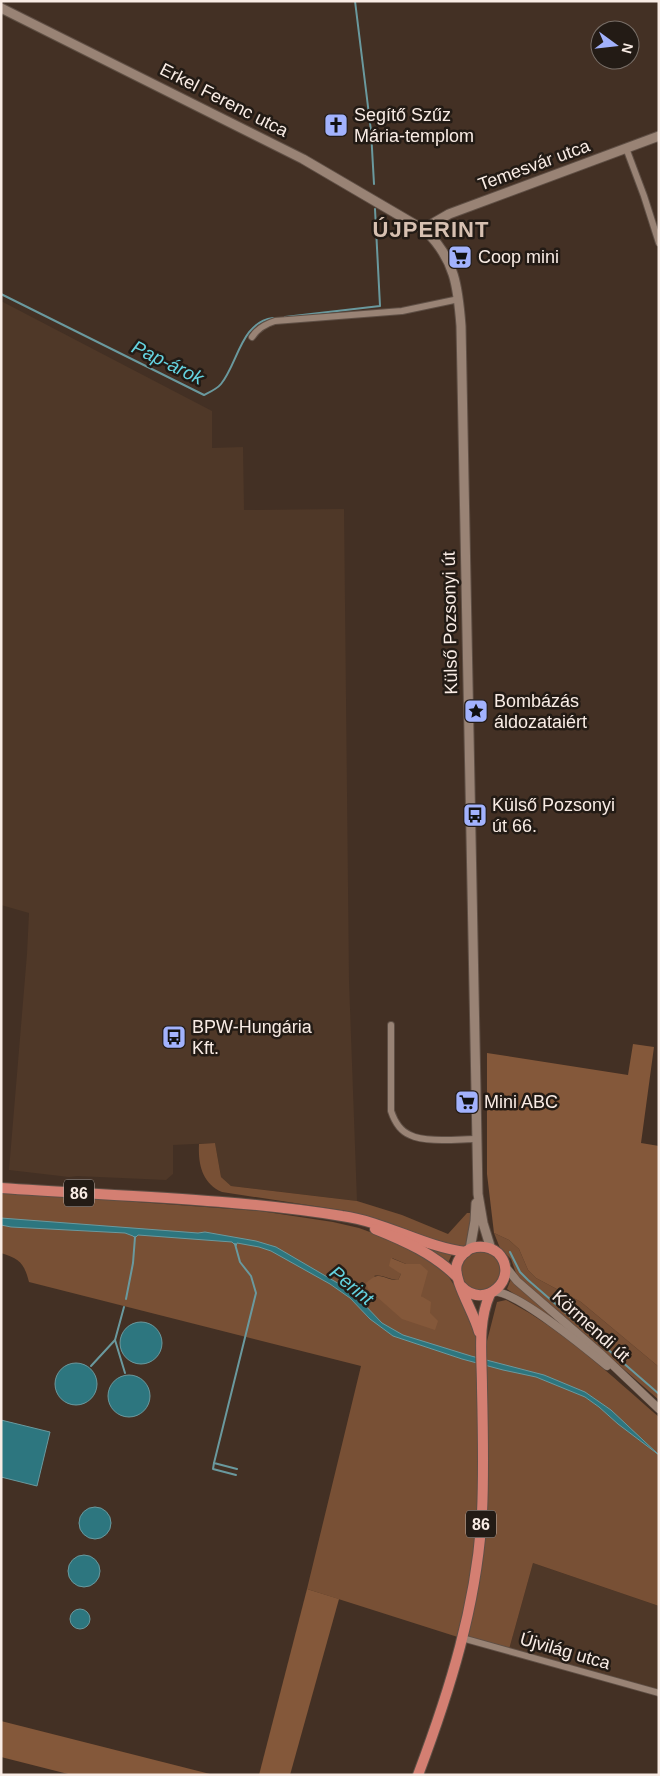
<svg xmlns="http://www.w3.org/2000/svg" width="660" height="1776" viewBox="0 0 660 1776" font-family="Helvetica,sans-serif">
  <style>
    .built { fill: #4f3828 }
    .green { fill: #785035; fill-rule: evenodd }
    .forest { fill: #84583a }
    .water { fill: #2d767f; stroke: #6a999e }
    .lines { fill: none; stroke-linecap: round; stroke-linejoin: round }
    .stream { stroke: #6a999e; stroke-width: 2 }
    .minor-casing { stroke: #5f4f45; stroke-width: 8 }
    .tertiary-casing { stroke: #5f4f45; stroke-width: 9 }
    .secondary-casing { stroke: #5f4f45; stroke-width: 11 }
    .primary-casing { stroke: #5f4f45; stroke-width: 12 }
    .minor { stroke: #998375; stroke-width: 6 }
    .tertiary { stroke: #998375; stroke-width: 8 }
    .secondary { stroke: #998375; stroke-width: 9 }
    .primary { stroke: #d47f72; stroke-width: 10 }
    .labels { text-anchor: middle; stroke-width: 5; stroke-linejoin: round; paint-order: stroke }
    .shield { fill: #231b15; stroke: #b9ada7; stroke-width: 1 }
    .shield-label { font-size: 16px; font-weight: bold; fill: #f9ece5 }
    .street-label { font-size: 18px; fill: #f9ece5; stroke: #231b15 }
    .poi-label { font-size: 18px; fill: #f9ece5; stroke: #231b15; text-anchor: start }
    .water-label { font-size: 19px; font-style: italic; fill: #64d3e0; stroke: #231b15 }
    .district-label { font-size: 22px; font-weight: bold; letter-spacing: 1px; fill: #d7c0b1; stroke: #231b15 }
  </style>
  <rect width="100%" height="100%" fill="#433024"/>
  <!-- built -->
  <g class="built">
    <path d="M 1,301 L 212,411 L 212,448 L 243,447 L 244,510 L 344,509 L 349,981 L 357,1201 L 231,1186 L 221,1177 L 215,1143 L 173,1145 L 173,1174 L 166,1180 L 77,1176 L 69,1177 L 9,1170 L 27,954 L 29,913 L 1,905 Z"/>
    <path d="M 533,1563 L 659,1606 L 659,1694 L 508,1653 Z"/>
  </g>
  <!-- green -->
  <g class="green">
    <path d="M 215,1143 L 221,1177 L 231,1186 L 357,1201 L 402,1215 L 448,1234 L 467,1213 L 475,1213 L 467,1245 L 461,1249 L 347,1211 L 222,1192 C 202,1183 198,1164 199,1144 Z"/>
    <path d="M 1,1192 L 260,1211 L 333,1222 L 359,1228 L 400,1243 L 443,1267 L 473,1317 L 478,1339 L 487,1341 L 497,1302 L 506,1300 C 563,1329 610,1375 659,1417 L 659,1606 L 533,1563 L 508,1653 L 307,1589 L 361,1366 L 29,1282 C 24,1263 20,1259 1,1253 ZM 392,1258 L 406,1264 L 420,1264 L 421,1296 L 430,1313 L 374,1276 C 383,1274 389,1280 398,1280 L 401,1274 Z"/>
    <path d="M 494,1233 L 509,1240 L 519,1249 L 528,1270 L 536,1278 L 581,1302 L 659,1367 L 659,1400 L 517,1276 L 511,1259 L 500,1248 Z"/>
    <path d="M 417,1242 L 452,1254 L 448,1263 Z"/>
    <circle cx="480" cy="1271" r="20"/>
    <path d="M 511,1279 L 559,1321 L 559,1322 L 558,1323 L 507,1289 Z"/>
  </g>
  <!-- forest -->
  <g class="forest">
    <path d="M 633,1044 L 654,1047 L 641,1143 L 659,1146 L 659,1367 L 581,1302 L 536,1278 L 528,1270 L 519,1249 L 509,1240 L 494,1233 L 487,1174 L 487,1053 L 628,1075 Z"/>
    <path d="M 391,1258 L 406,1264 L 420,1264 L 428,1271 L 421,1296 L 431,1302 L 430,1313 L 438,1321 L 435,1330 L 402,1319 L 368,1289 L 366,1283 C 381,1269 382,1280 398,1280 L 401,1274 L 389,1266 Z"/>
    <path d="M 307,1589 L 339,1599 L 290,1775 L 259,1775 Z"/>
    <path d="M 1,1721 L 214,1775 L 72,1775 L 1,1757 Z"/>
  </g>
  <!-- water -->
  <g class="water">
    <path d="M 1,1218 L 198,1233 L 205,1232 L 256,1241 L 276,1247 L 341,1285 L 360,1300 L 382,1323 L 403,1335 L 471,1356 L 544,1375 L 585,1392 L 611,1410 L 659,1455 L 618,1424 L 599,1407 L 585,1397 L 536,1377 L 503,1370 L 462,1359 L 393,1336 L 370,1319 L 350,1298 L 330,1284 L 271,1251 L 259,1247 L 237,1243 L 236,1246 L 232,1242 L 138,1235 L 135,1238 L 133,1236 L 125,1233 L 11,1227 L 1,1225 Z"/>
    <circle cx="141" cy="1343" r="21"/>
    <circle cx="76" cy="1384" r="21"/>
    <circle cx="129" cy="1396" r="21"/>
    <path d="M 1,1420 L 50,1432 L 37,1486 L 1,1477 Z"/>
    <circle cx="95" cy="1523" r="16"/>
    <circle cx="84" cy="1571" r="16"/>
    <circle cx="80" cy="1619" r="10"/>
  </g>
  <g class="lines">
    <!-- stream -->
    <g class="stream">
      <path d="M 355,1 L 371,131 L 374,184"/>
      <path d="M 1,294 L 204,395 C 210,392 217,389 221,384 C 238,363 241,322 273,318"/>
      <path d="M 285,317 L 380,306 L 375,209"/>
      <path d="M 235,1244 L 240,1262 L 251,1276 L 256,1293 L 214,1463 L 237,1469"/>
      <path d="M 510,1252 L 520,1272 L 528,1280 L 659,1394"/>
      <path d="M 126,1299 L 133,1263 L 135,1237"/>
      <path d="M 115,1340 L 125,1373"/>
      <path d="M 91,1366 L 115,1340 L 124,1307"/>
      <path d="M 214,1463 L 213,1469 L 236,1475"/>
    </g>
    <!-- minor casing -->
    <g class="minor-casing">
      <g id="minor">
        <path d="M 626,148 L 644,196 L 659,243"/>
        <path d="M 252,337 C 258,328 265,324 275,321 L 402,311 L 459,299"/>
        <path d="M 391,1025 L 391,1111 C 394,1120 400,1131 410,1135 C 426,1143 459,1139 477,1139"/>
        <path d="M 462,1638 L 659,1693"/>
      </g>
    </g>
    <!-- tertiary casing -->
    <g class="tertiary-casing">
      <g id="tertiary">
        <path d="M 505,1266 L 517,1281 L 600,1353 L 659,1409"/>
        <path d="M 493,1292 C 514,1289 589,1351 607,1366"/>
      </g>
    </g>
    <!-- secondary casing -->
    <g class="secondary-casing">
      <g id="secondary">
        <path d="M 1,8 L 303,159 L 426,231 C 455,260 458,287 461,326 L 478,1194 L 483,1223 L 491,1249"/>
        <path d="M 426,231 L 430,225 L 449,214 L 659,136"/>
        <path d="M 470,1249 L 475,1221 L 476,1203"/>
      </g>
    </g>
    <!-- primary casing -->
    <g class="primary-casing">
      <g id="primary">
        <path d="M 1,1188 C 115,1196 230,1198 342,1216 C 386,1222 424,1247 466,1252"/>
        <path d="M 375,1229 C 405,1241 434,1254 457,1277"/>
        <path d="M 461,1286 C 485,1312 521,1277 498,1253 C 492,1248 484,1246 476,1247 C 468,1248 460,1255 457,1264 C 452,1279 475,1314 479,1332"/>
        <path d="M 418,1775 C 450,1690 477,1604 482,1513 C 484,1471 483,1430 482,1388 C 482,1357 477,1323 490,1294"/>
      </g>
    </g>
    <!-- minor -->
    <use href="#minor" class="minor"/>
    <!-- tertiary -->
    <use href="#tertiary" class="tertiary"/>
    <!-- secondary -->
    <use href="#secondary" class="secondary"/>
    <!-- primary -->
    <use href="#primary" class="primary"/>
  </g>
  <!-- icons -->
  <defs>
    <g id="church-square" transform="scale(1.25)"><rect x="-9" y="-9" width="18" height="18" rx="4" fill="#a2b2fd" stroke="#231b15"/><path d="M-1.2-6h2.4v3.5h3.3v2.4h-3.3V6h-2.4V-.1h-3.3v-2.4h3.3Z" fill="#111"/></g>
    <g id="supermarket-square" transform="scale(1.25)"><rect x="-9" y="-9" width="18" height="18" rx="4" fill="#a2b2fd" stroke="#231b15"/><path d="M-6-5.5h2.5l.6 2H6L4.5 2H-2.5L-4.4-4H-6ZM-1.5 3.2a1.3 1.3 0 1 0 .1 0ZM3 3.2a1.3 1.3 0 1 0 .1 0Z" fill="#111"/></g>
    <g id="sight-square" transform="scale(1.25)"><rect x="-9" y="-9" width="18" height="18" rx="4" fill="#a2b2fd" stroke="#231b15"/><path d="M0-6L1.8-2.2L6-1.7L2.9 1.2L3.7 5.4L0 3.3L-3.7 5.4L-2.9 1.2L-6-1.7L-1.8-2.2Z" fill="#111"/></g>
    <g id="bus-square" transform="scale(1.25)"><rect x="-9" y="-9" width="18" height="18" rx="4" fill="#a2b2fd" stroke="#231b15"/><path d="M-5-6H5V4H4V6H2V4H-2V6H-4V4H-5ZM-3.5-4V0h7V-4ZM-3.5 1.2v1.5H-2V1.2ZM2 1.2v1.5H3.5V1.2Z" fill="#111"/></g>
  </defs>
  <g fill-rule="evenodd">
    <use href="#church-square" x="336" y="125"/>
    <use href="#supermarket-square" x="460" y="257"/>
    <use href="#sight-square" x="476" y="711"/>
    <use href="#bus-square" x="475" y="815"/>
    <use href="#bus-square" x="174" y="1037"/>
    <use href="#supermarket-square" x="467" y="1102"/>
  </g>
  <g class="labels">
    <!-- shield labels -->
    <g class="shield">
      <rect x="64" y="1179.5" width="30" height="27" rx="4"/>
      <rect x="466" y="1510.5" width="30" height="27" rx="4"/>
    </g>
    <g class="shield-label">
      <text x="79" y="1199">86</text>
      <text x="481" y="1530">86</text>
    </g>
    <!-- street labels -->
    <g class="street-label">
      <text transform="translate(224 100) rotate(27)" y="6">Erkel Ferenc utca</text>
      <text transform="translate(534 165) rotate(-20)" y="6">Temesvár utca</text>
      <text transform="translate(450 623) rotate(-91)" y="6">Külső Pozsonyi út</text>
      <text transform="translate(591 1326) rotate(42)" y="6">Körmendi út</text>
      <text transform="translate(565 1651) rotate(16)" y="6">Újvilág utca</text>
    </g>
    <!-- poi labels -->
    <g class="poi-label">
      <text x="354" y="121">Segítő Szűz<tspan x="354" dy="21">Mária-templom</tspan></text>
      <text x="478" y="263">Coop mini</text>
      <text x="494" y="707">Bombázás<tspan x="494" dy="21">áldozataiért</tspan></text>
      <text x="492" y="811">Külső Pozsonyi<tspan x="492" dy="21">út 66.</tspan></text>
      <text x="192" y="1033">BPW-Hungária<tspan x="192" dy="21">Kft.</tspan></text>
      <text x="484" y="1108">Mini ABC</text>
    </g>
    <!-- water labels -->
    <g class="water-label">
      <text transform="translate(168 362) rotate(26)" y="7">Pap-árok</text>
      <text transform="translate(352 1285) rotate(39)" y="7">Perint</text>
    </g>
    <!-- district labels -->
    <g class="district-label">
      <text x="431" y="237">ÚJPERINT</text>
    </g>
  </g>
  <!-- border -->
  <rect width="660" height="1776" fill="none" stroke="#f9ece5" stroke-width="5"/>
  <!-- north arrow -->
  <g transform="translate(615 45) rotate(105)"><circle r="24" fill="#231b15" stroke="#796f68"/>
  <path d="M0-4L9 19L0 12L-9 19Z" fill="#a2b2fd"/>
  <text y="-8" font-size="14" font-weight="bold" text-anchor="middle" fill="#f9ece5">N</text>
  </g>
</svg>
